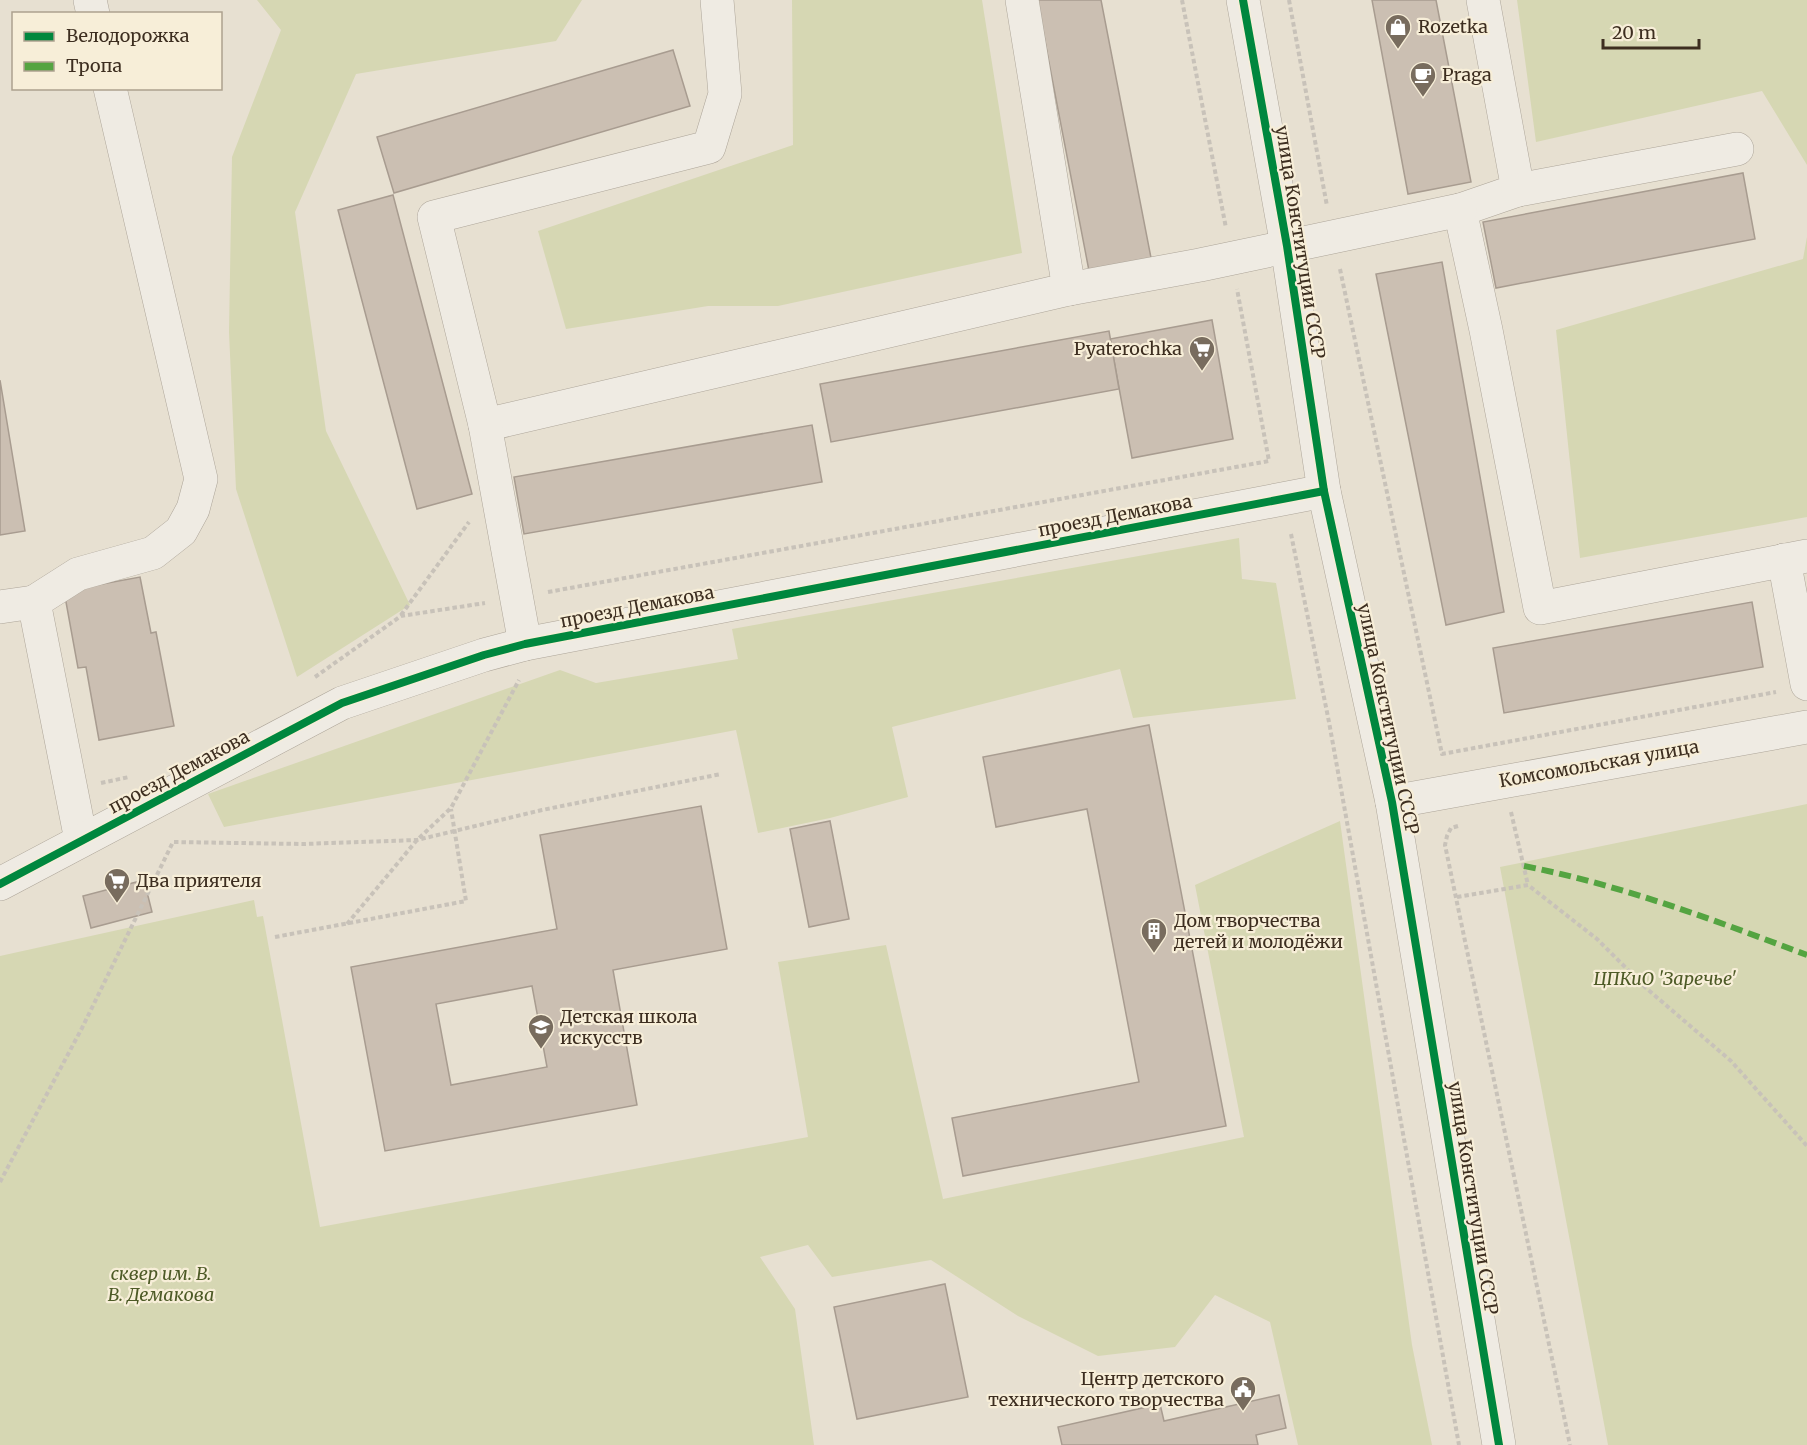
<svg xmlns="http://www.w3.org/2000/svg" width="1807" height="1445" viewBox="0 0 1807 1445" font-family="Merriweather,serif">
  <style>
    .green { fill: #d6d7b3 }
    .building { fill: #cbbfb2; stroke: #a89c90; stroke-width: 1.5; fill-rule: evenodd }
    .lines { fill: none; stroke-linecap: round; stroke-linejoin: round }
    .minor-casing { stroke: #ada599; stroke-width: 34 }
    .path { stroke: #c8c2b9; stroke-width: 4; stroke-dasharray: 4.5 3; stroke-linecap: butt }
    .minor { stroke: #efebe3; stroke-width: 33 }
    .quiet { stroke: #54a441; stroke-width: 6; stroke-dasharray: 12 6; stroke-linecap: butt }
    .cycleway-casing { stroke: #f7eed8; stroke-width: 11 }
    .cycleway { stroke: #00873e; stroke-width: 8 }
    .labels { text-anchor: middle; stroke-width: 4.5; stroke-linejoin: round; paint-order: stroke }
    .poi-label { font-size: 18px; fill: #3d2e20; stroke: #f7eed8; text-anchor: start }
    .street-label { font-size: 18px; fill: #3d2e20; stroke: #f7eed8 }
    .park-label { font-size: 18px; font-style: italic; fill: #4d5a26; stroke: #f7eed8 }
  </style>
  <rect width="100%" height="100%" fill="#e7e0d1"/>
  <!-- green -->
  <g class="green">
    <path d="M 257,0 L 582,0 L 556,41 L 356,74 L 295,212 L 326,431 L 410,605 L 297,677 L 236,489 L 229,332 L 232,157 L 281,30 Z"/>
    <path d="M 792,0 L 982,0 L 1022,253 L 778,306 L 708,306 L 566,329 L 538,231 L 793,145 Z"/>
    <path d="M 1517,0 L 1807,0 L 1807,165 L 1762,91 L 1536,142 Z"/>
    <path d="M 1807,237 L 1807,517 L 1580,558 L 1556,330 L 1803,259 Z"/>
    <path d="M 1239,538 L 1242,579 L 1276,583 L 1296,699 L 1133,718 L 1120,669 L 892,727 L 908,797 L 830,818 L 758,833 L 736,730 L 224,827 L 208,794 L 560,670 L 596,683 L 738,659 L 732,629 Z"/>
    <path d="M 1807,804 L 1807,1445 L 1608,1445 L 1500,867 Z"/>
    <path d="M 1340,821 L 1412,1345 L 1432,1445 L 1298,1445 L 1270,1322 L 1215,1295 L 1175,1347 L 1098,1356 L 1018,1316 L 931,1260 L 832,1277 L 808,1245 L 760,1257 L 795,1309 L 814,1445 L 0,1445 L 0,956 L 254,900 L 257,917 L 263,916 L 320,1227 L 808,1137 L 778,962 L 886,945 L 943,1199 L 1244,1137 L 1195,885 Z"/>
  </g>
  <!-- building -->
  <g class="building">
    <path d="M 1037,0 L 1101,0 L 1152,263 L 1090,276 Z"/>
    <path d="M 1372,0 L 1436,0 L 1471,182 L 1408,194 Z"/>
    <path d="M 673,50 L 690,106 L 394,193 L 377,137 Z"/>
    <path d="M 1743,173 L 1755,239 L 1496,288 L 1483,222 Z"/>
    <path d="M 393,195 L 472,494 L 417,509 L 338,210 Z"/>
    <path d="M 1442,262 L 1504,612 L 1446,625 L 1376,274 Z"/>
    <path d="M 1212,320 L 1233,439 L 1132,458 L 1110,339 Z"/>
    <path d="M 1109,331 L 1119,389 L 831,442 L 820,384 Z"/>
    <path d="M 0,380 L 25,531 L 0,535 Z"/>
    <path d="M 812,425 L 822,482 L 524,534 L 514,477 Z"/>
    <path d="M 140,577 L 151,633 L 156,632 L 174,726 L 99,740 L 86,667 L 78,668 L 64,591 Z"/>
    <path d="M 1752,602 L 1763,667 L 1504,713 L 1493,648 Z"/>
    <path d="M 1149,725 L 1226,1126 L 963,1176 L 952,1118 L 1139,1082 L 1087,809 L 996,827 L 983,757 Z"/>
    <path d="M 701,806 L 727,949 L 613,970 L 637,1105 L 385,1151 L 351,967 L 557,929 L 540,835 ZM 532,986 L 547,1067 L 451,1085 L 436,1004 Z"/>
    <path d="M 830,821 L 849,919 L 809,927 L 790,829 Z"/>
    <path d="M 144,880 L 152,912 L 91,928 L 83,896 Z"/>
    <path d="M 945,1284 L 968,1397 L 857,1419 L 834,1307 Z"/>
    <path d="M 1279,1395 L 1286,1428 L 1256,1435 L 1258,1445 L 1062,1445 L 1058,1427 L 1160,1404 L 1164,1421 Z"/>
  </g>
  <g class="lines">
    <!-- minor casing -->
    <g class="minor-casing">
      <g id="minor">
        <path d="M 90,0 L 93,14"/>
        <path d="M 1243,0 L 1287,246 L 1324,491 L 1392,802 L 1499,1445"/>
        <path d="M 1483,0 L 1518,190 L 1460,210 L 1486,330 L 1540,608 L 1807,556"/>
        <path d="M 1518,190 L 1737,149"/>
        <path d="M 1069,289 L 1200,265 L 1460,210"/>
        <path d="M 485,425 L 1069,289 L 1022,0"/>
        <path d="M 1784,560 L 1807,684"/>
        <path d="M 0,607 L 34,602"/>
        <path d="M 525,644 L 485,425 L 434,217 L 709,147 L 725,94 L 717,0"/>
        <path d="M 1392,802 L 1807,727"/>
        <path d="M 81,840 L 34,602 L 78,574 L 153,553 L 181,531 L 193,509 L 201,479 L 110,88"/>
        <path d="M 0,884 L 342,703 L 484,655 L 525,644 L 1324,491"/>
      </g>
    </g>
    <!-- path -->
    <g class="path">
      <path d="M 1182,0 L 1226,228"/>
      <path d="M 1289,0 L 1327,206"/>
      <path d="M 1340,269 L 1442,754 L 1776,692"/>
      <path d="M 1291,534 L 1329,722 L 1459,1445"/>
      <path d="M 548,592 L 1269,461 L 1237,289"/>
      <path d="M 401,615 L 469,522"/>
      <path d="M 315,677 L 401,616 L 485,603"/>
      <path d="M 101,783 L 129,777"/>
      <path d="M 1511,812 L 1528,885"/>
      <path d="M 1458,826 L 1451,828 L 1447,836 L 1445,845 L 1570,1445"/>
      <path d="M 1457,897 L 1528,885 L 1597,939 L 1646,988 L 1731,1061 L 1807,1146"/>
      <path d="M 347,924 L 417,840 L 451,808 L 519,680"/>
      <path d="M 275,937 L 466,901 L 451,809"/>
      <path d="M 0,1182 L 82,1028 L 173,842 L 303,844 L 417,840 L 542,810 L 721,774"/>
    </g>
    <!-- minor -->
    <use href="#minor" class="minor"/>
    <!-- quiet -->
    <path class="quiet" d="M 1524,866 C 1621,885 1714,920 1807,955"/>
    <!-- cycleway casing -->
    <g class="cycleway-casing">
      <g id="cycleway">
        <path d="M 1243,0 L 1287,246 L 1324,491 L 1392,802 L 1499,1445"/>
        <path d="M 0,884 L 342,703 L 484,655 L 525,644 L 1324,491"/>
      </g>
    </g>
    <!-- cycleway -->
    <use href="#cycleway" class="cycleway"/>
  </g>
  <!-- icons -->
  <defs>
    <g id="shop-pin" transform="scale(1.35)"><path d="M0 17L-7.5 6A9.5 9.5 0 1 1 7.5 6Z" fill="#786c5e" stroke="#f7eed8"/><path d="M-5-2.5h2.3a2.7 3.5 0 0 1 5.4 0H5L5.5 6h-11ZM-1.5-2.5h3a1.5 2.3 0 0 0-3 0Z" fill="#fff"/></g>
    <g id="cafe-pin" transform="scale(1.35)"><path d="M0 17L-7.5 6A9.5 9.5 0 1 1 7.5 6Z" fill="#786c5e" stroke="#f7eed8"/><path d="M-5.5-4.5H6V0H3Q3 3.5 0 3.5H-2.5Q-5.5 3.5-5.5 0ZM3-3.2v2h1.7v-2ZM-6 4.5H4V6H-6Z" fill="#fff"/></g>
    <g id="supermarket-pin" transform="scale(1.35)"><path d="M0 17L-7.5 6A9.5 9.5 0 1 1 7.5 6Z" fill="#786c5e" stroke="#f7eed8"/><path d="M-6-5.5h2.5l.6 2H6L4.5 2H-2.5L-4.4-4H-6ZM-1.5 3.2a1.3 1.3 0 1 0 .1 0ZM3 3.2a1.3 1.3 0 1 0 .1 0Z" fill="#fff"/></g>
    <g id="building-pin" transform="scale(1.35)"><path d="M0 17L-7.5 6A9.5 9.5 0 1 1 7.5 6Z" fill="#786c5e" stroke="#f7eed8"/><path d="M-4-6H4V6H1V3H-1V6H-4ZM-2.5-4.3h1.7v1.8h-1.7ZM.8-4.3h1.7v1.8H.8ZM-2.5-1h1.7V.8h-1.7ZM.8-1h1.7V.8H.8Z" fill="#fff"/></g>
    <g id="school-pin" transform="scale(1.35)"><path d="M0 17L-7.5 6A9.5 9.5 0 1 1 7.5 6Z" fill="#786c5e" stroke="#f7eed8"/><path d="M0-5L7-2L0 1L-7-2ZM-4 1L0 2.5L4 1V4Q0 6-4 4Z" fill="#fff"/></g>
    <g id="civic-pin" transform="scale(1.35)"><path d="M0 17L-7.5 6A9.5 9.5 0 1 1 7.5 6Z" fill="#786c5e" stroke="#f7eed8"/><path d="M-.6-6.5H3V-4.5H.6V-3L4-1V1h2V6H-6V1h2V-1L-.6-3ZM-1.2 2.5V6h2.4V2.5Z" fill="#fff"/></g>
  </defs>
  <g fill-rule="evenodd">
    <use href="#shop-pin" x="1398" y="27"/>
    <use href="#cafe-pin" x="1423" y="75"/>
    <use href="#supermarket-pin" x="1202" y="349"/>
    <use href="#supermarket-pin" x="117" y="881"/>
    <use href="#building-pin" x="1154" y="931"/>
    <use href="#school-pin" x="541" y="1027"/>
    <use href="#civic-pin" x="1243" y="1389"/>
  </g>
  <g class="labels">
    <!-- poi labels -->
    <g class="poi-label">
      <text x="1418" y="33">Rozetka</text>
      <text x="1442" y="81">Praga</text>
      <text x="1182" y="355" text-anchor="end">Pyaterochka</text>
      <text x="136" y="887">Два приятеля</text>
      <text x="1174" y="927">Дом творчества<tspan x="1174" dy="21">детей и молодёжи</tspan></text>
      <text x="560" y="1023">Детская школа<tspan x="560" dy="21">искусств</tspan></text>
      <text x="1224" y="1385" text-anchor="end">Центр детского<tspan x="1224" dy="21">технического творчества</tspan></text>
    </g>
    <!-- street labels -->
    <g class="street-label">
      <text transform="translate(1300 242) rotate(81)" y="6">улица Конституции СССР</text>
      <text transform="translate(1115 516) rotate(-11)" y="6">проезд Демакова</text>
      <text transform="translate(637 607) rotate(-11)" y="6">проезд Демакова</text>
      <text transform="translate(1388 719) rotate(78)" y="6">улица Конституции СССР</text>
      <text transform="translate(1599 764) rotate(-10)" y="6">Комсомольская улица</text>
      <text transform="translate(179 772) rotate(-28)" y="6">проезд Демакова</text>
      <text transform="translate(1473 1198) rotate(81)" y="6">улица Конституции СССР</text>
    </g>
    <!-- park labels -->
    <g class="park-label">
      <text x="1665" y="985">ЦПКиО 'Заречье'</text>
      <text x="161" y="1280">сквер им. В.<tspan x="161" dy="21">В. Демакова</tspan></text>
    </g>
  </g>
  <!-- legend -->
  <rect x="12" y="12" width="210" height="78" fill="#f7eed8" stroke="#ada18e" stroke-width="1.5"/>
  <rect x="24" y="32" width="30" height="9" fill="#00873e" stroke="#ada18e" stroke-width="1.5"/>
  <text x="66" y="42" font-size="18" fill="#3d2e20">Велодорожка</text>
  <rect x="24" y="62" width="30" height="9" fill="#54a441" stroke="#ada18e" stroke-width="1.5"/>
  <text x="66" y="72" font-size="18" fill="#3d2e20">Тропа</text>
  <!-- scale -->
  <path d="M1603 39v9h96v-9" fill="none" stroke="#3d2e20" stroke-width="3"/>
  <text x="1612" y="39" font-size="18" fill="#3d2e20" stroke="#f7eed8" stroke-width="4.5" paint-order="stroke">20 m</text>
</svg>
